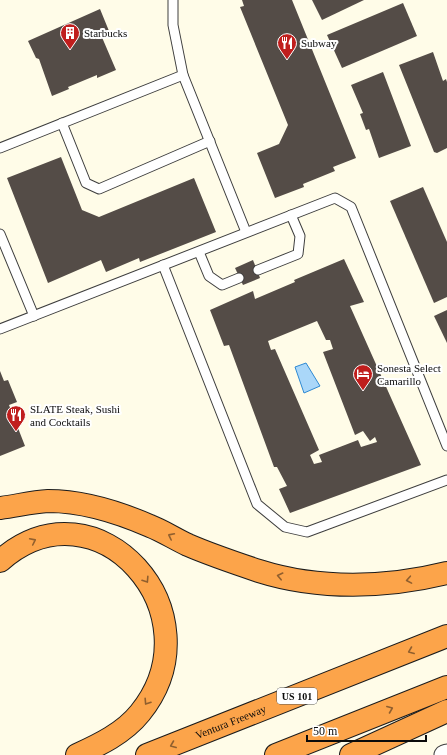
<svg xmlns="http://www.w3.org/2000/svg" width="447" height="755" viewBox="0 0 447 755" font-family="'Times New Roman',serif">
  <style>
    .water { fill: #aad7f9; stroke: #2e89d3 }
    .building { fill: #544c47; fill-rule: evenodd }
    .lines { fill: none; stroke-linecap: round; stroke-linejoin: round }
    .service-casing { stroke: #3e3e3e; stroke-width: 11 }
    .minor-casing { stroke: #3e3e3e; stroke-width: 21 }
    .motorway-casing { stroke: #1c1c1c; stroke-width: 24 }
    .service { stroke: #fff; stroke-width: 9 }
    .minor { stroke: #fff; stroke-width: 19 }
    .motorway { stroke: #fca44a; stroke-width: 22 }
    .oneway { stroke: #905f2e }
    .labels { text-anchor: middle; stroke-width: 4; stroke-linejoin: round; paint-order: stroke }
    .shield { fill: #fff; stroke: #545454; stroke-width: 1 }
    .shield-label { font-size: 10px; font-weight: bold; fill: #0b0b0b }
    .poi-label { font-size: 11px; fill: #0b0b0b; stroke: #fff; text-anchor: start }
    .street-label { font-size: 11px; fill: #0b0b0b; stroke: #fff }
  </style>
  <rect width="100%" height="100%" fill="#fffce8"/>
  <!-- water -->
  <path class="water" d="M 306,363 L 320,386 L 304,393 L 295,367 Z"/>
  <!-- building -->
  <g class="building">
    <path d="M 242,0 L 292,0 L 356,158 L 333,167 L 335,171 L 303,184 L 304,187 L 275,198 L 257,153 L 279,144 L 288,125 L 240,7 L 244,6 Z"/>
    <path d="M 312,0 L 364,0 L 322,20 Z"/>
    <path d="M 403,3 L 417,36 L 342,68 L 327,35 Z"/>
    <path d="M 100,9 L 109,31 L 101,35 L 116,70 L 97,78 L 97,75 L 68,87 L 69,89 L 52,96 L 39,59 L 36,58 L 28,41 Z"/>
    <path d="M 433,52 L 443,81 L 446,79 L 447,82 L 447,148 L 437,153 L 434,152 L 399,65 Z"/>
    <path d="M 383,72 L 411,146 L 379,158 L 369,129 L 366,130 L 360,114 L 363,113 L 351,85 Z"/>
    <path d="M 61,157 L 82,210 L 99,217 L 194,178 L 216,232 L 140,262 L 139,258 L 106,272 L 101,260 L 48,283 L 7,178 Z"/>
    <path d="M 423,187 L 447,242 L 447,297 L 434,303 L 390,201 Z"/>
    <path d="M 344,259 L 364,302 L 350,306 L 421,465 L 290,513 L 279,489 L 287,486 L 277,467 L 274,467 L 229,345 L 224,346 L 210,310 L 253,291 L 255,299 L 295,282 L 294,280 ZM 317,321 L 326,340 L 330,340 L 333,349 L 323,352 L 355,435 L 363,431 L 370,441 L 375,437 L 377,442 L 361,447 L 358,440 L 319,455 L 322,462 L 314,464 L 310,455 L 319,450 L 275,349 L 271,350 L 268,341 Z"/>
    <path d="M 253,260 L 260,278 L 243,285 L 235,268 Z"/>
    <path d="M 447,310 L 447,343 L 434,316 Z"/>
    <path d="M 0,371 L 4,381 L 8,380 L 17,402 L 9,405 L 25,446 L 0,456 Z"/>
  </g>
  <g class="lines">
    <!-- service casing -->
    <g class="service-casing">
      <g id="service">
        <path d="M 173,0 L 173,25 L 183,75 L 246,232"/>
        <path d="M 62,123 L 86,183 L 99,189 L 210,141"/>
        <path d="M 0,148 L 183,75"/>
        <path d="M 0,234 L 34,316"/>
        <path d="M 199,252 L 209,276 L 222,285 L 239,278"/>
        <path d="M 163,265 L 257,504 L 285,527 L 307,532 L 447,480"/>
        <path d="M 258,270 L 298,254 L 300,236 L 291,215"/>
        <path d="M 0,329 L 335,198 L 351,207 L 447,446"/>
      </g>
    </g>
    <!-- minor casing -->
    <g class="minor-casing">
      <path id="minor" d="M 444,755 L 447,754"/>
    </g>
    <!-- motorway casing -->
    <g class="motorway-casing">
      <g id="motorway">
        <path d="M 0,508 C 16,506 32,502 48,501 C 83,501 118,512 150,526 C 163,531 175,539 188,545 C 211,555 235,563 259,571 C 319,590 387,588 447,573"/>
        <path d="M 0,561 C 97,475 220,614 140,713 C 124,733 99,745 77,755"/>
        <path id="s1" d="M 147,755 L 447,636"/>
        <path d="M 276,755 L 447,687"/>
        <path d="M 351,755 L 447,711"/>
      </g>
    </g>
    <!-- service -->
    <use href="#service" class="service"/>
    <!-- minor -->
    <use href="#minor" class="minor"/>
    <!-- motorway -->
    <use href="#motorway" class="motorway"/>
  </g>
  <!-- one-way arrows -->
  <defs><path id="oneway-chevron" d="M-2-3.5L2.5 0L-2 3.5" fill="none" stroke-width="1.6" stroke-linecap="round" stroke-linejoin="round"/></defs>
  <g class="oneway">
    <use href="#oneway-chevron" transform="translate(171 536) rotate(-153)"/>
    <use href="#oneway-chevron" transform="translate(33 541) rotate(-26)"/>
    <use href="#oneway-chevron" transform="translate(280 576) rotate(-167)"/>
    <use href="#oneway-chevron" transform="translate(146 580) rotate(57)"/>
    <use href="#oneway-chevron" transform="translate(409 580) rotate(170)"/>
    <use href="#oneway-chevron" transform="translate(411 651) rotate(158)"/>
    <use href="#oneway-chevron" transform="translate(147 702) rotate(123)"/>
    <use href="#oneway-chevron" transform="translate(390 709) rotate(-22)"/>
    <use href="#oneway-chevron" transform="translate(173 745) rotate(158)"/>
  </g>
  <!-- icons -->
  <defs>
    <g id="building-pin" transform="scale(1)"><path d="M0 17L-7.5 6A9.5 9.5 0 1 1 7.5 6Z" fill="#c01e1d" stroke="#fff"/><path d="M-4-6H4V6H1V3H-1V6H-4ZM-2.5-4.3h1.7v1.8h-1.7ZM.8-4.3h1.7v1.8H.8ZM-2.5-1h1.7V.8h-1.7ZM.8-1h1.7V.8H.8Z" fill="#fff"/></g>
    <g id="restaurant-pin" transform="scale(1)"><path d="M0 17L-7.5 6A9.5 9.5 0 1 1 7.5 6Z" fill="#c01e1d" stroke="#fff"/><path d="M-5-6h1v4h1v-4h1v4h1v-4h1v5L-1.5 .5V6h-2V.5L-5-1ZM5-6V6H3V1.5H1.5Q1.5-4 5-6Z" fill="#fff"/></g>
    <g id="hotel-pin" transform="scale(1)"><path d="M0 17L-7.5 6A9.5 9.5 0 1 1 7.5 6Z" fill="#c01e1d" stroke="#fff"/><path d="M-6-4.5h1.5V1H6V5H4.5V3h-9V5H-6ZM-4 0a1.8 1.8 0 1 1 3.6 0ZM.5 0V-2.5h3Q6-2.5 6 0Z" fill="#fff"/></g>
  </defs>
  <g fill-rule="evenodd">
    <use href="#building-pin" x="70" y="33"/>
    <use href="#restaurant-pin" x="287" y="43"/>
    <use href="#hotel-pin" x="363" y="374"/>
    <use href="#restaurant-pin" x="16" y="415"/>
  </g>
  <g class="labels">
    <!-- shield labels -->
    <rect class="shield" x="277" y="688" width="40" height="16" rx="3"/>
    <g class="shield-label">
      <text x="297" y="700">US 101</text>
    </g>
    <!-- poi labels -->
    <g class="poi-label">
      <text x="84" y="37">Starbucks</text>
      <text x="301" y="47">Subway</text>
      <text x="377" y="372">Sonesta Select<tspan x="377" dy="13">Camarillo</tspan></text>
      <text x="30" y="413">SLATE Steak, Sushi<tspan x="30" dy="13">and Cocktails</tspan></text>
    </g>
    <!-- street labels -->
    <g class="street-label">
      <text dy="4" stroke="none"><textPath href="#s1" startOffset="90">Ventura Freeway</textPath></text>
    </g>
  </g>
  <!-- scale -->
  <path d="M307 735v6h119v-6" fill="none" stroke="#0b0b0b" stroke-width="2"/>
  <text x="313" y="735" font-size="12" fill="#0b0b0b" stroke="#ffffff" stroke-width="3" paint-order="stroke">50 m</text>
</svg>
